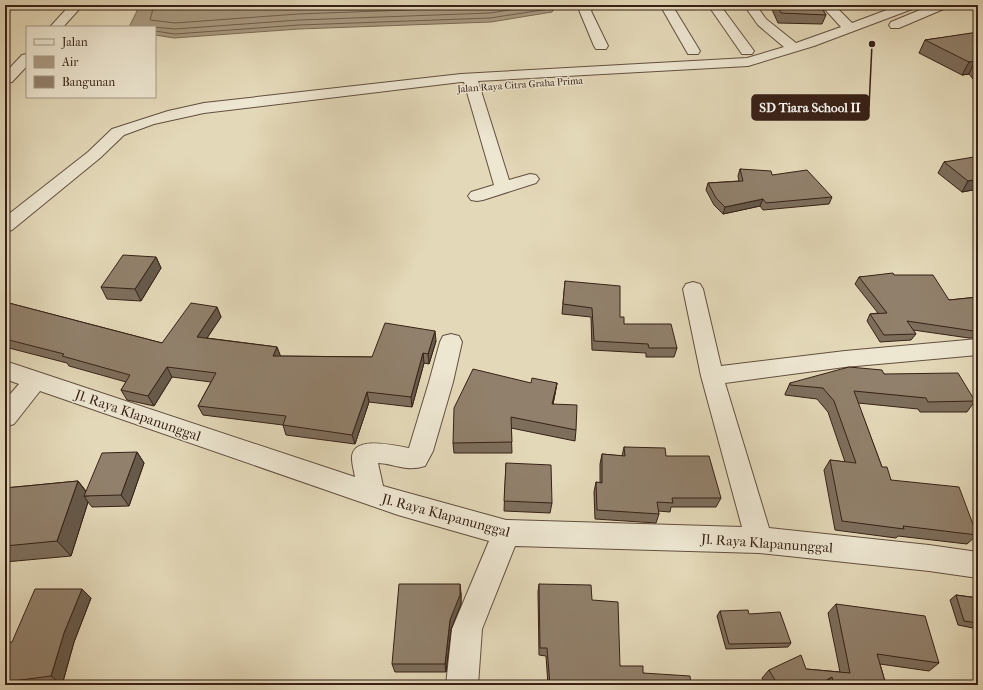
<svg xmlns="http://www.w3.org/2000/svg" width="983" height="690" viewBox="0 0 983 690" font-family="'IM FELL French Canon',serif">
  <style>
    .water { fill: #a99a81; stroke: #7c6a57 }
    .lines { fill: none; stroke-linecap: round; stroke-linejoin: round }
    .shore { stroke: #705e4c; stroke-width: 1 }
    .minor-casing { stroke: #634f3f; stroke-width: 2 }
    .minor { fill: #ede6d1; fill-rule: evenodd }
    .wall { fill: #7d6e5c; stroke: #382117 }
    .shaded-wall { fill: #665a4b; stroke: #382117 }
    .building { fill: #91806b; stroke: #382117 }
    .labels { text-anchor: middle; stroke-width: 3; stroke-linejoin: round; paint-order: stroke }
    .far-street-label { font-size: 10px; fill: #382117; stroke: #ede6d1 }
    .near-street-label { font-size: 14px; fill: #382117; stroke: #ede6d1 }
    .leader { fill: none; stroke: #382117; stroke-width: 1.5 }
    .callout-dot { fill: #382117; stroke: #ede6d1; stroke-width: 1.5 }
    .callout { fill: #382117; stroke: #382117; stroke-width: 1.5 }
    .callout-label { font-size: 13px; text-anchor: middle; font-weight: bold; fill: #fff }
  </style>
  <rect width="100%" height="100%" fill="#e3d8b8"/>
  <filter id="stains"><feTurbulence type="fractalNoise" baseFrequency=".005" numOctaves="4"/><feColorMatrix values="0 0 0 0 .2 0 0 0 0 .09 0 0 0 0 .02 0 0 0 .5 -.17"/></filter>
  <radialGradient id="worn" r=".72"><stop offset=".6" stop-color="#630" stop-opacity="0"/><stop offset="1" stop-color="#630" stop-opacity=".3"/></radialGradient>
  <!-- water -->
  <path class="water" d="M 140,5 L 558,5 L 552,12 L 491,22 L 299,29 L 174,38 L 155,35 L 155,27 L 129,27 Z"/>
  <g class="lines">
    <!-- shore -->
    <g class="shore">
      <path d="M 154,5 L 150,20 L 175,23 L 298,14 L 489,7 L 504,5"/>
      <path d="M 152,27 L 175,29 L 299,20 L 490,13 L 541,5"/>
      <path d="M 155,31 L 175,34 L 299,25 L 490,18 L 549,9 L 552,5"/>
    </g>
    <!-- minor casing -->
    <g class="minor-casing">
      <g id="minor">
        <path d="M 70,5 L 83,5 L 63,27 L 50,27 Z"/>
        <path d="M 583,5 L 596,5 L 591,11 L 608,46 L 606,49 L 596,49 L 594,46 L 579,10 Z"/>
        <path d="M 660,5 L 672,5 L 700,51 L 698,54 L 688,54 Z"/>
        <path d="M 708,5 L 720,5 L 754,51 L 752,54 L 742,54 Z"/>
        <path d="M 744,5 L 756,5 L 766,19 L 796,43 L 841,27 L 821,5 L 834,5 L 852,23 L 900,5 L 917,5 L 915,8 L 814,46 L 748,66 L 478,81 L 509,180 L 530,174 L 536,175 L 539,179 L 536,183 L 483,200 L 477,201 L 471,200 L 468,196 L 471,192 L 494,185 L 464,82 L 461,82 L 204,113 L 154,124 L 124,135 L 100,158 L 12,230 L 5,232 L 5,217 L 88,152 L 112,129 L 168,111 L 204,103 L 461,74 L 747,58 L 784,47 L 758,25 Z"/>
        <path d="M 932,5 L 948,5 L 946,8 L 899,28 L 891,28 L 889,25 L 891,22 Z"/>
        <path d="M 27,54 L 27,66 L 12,82 L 5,83 L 5,73 L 22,55 Z"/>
        <path d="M 693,282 L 700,284 L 703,289 L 721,366 L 845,351 L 978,339 L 978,355 L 845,367 L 725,383 L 769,528 L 929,545 L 978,552 L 978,578 L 929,571 L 759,553 L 515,546 L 482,629 L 478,685 L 446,685 L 452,629 L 489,541 L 398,515 L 40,391 L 14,424 L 5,427 L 5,400 L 19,384 L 5,379 L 5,361 L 355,477 C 354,471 352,464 352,459 C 351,434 396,446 409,448 L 429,382 L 440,342 L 443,336 L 451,334 L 459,336 L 462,342 L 453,382 L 433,451 L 425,466 C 406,472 396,464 378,463 L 383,486 L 506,520 L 742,527 L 701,376 L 683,289 L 686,284 Z"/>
      </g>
    </g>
    <!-- minor -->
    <use href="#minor" class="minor"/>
  </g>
  <!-- wall -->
  <g class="wall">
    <path d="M 770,5 L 820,5 L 826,15 L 822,24 L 778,23 Z"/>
    <path d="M 978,29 L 978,85 L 969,74 L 962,75 L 919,53 L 925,40 L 976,33 Z"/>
    <path d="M 978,160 L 978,189 L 962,192 L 938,173 L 944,162 Z"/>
    <path d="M 740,169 L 772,175 L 832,197 L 829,204 L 763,210 L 760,206 L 723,214 L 714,205 L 706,190 L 708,183 L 739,181 L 738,176 Z"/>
    <path d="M 156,257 L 161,268 L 141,301 L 107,299 L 101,287 Z"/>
    <path d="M 894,275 L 949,300 L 978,297 L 978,338 L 969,338 L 913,330 L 916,334 L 911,340 L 880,342 L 867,321 L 870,314 L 878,313 L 855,284 L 859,277 Z"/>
    <path d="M 565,281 L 620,317 L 624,324 L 677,348 L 674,357 L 646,357 L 646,353 L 592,350 L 591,317 L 562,314 Z"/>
    <path d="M 5,302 L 162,343 L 217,307 L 221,317 L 207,338 L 277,347 L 280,356 L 372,357 L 436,341 L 429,364 L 424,363 L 412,407 L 369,402 L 355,444 L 286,435 L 283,425 L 203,415 L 198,406 L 211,382 L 172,377 L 154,406 L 127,400 L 121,390 L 126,382 L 69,366 L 67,363 L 5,347 Z"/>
    <path d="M 884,374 L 975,401 L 967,412 L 920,412 L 918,409 L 858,403 L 882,467 L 891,480 L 977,535 L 967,544 L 898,536 L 896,538 L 835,530 L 824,470 L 830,460 L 845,462 L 828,412 L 817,399 L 785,395 L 785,394 L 790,383 Z"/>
    <path d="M 531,383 L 557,383 L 555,394 L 553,404 L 576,430 L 575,441 L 511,428 L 512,453 L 454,453 L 453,443 Z"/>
    <path d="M 624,447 L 666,456 L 721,498 L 716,507 L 671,507 L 670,512 L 658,511 L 659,514 L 656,523 L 595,519 L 594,492 L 596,482 L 600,483 L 600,464 L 602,454 L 622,456 Z"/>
    <path d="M 137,452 L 144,463 L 129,506 L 92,507 L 88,502 L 71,556 L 5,562 L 5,488 L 78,481 L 86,491 Z"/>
    <path d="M 506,463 L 552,503 L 550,513 L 504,511 Z"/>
    <path d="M 539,584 L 592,600 L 620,666 L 643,673 L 691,685 L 548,685 L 546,656 L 539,655 L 538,592 Z"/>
    <path d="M 461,593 L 461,604 L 451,629 L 446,672 L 395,672 L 392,664 Z"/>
    <path d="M 956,595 L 978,598 L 978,629 L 958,625 L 950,600 Z"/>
    <path d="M 91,598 L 74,642 L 62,685 L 5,685 L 5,650 L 12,642 Z"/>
    <path d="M 836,604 L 939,663 L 929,671 L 880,664 L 886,685 L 766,685 L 762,678 L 769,670 L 806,669 L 840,672 L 828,613 Z"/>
    <path d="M 720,611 L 791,643 L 788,647 L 726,649 L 717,616 Z"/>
    <path d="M 978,675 L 978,685 L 974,678 Z"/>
  </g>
  <!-- shaded-wall -->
  <g class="shaded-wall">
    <path d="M 975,61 L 969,74 L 962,75 L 969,62 Z"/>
    <path d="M 978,179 L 978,189 L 962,192 L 968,181 Z"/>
    <path d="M 763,199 L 760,206 L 723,214 L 725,207 Z"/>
    <path d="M 156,257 L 161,268 L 141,301 L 135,289 Z"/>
    <path d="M 217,307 L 221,317 L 201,347 L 197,337 Z"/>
    <path d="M 435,331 L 436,341 L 429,364 L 428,354 Z"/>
    <path d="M 277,347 L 281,357 L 273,356 Z"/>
    <path d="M 423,353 L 424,363 L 412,407 L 411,397 Z"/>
    <path d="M 167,367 L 172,377 L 154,406 L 148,396 Z"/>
    <path d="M 557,383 L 555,394 L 551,414 L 552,404 Z"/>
    <path d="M 367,392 L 369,402 L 355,444 L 352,435 Z"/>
    <path d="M 137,452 L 144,463 L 129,506 L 121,495 Z"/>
    <path d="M 78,481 L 89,496 L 84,496 L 88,502 L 71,556 L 57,541 Z"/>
    <path d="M 460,584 L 461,593 L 461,604 L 451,629 L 446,672 L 445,664 L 450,620 Z"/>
    <path d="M 82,589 L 91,598 L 74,642 L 62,685 L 51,676 L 64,633 Z"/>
    <path d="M 832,677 L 823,685 L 817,685 Z"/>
  </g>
  <!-- building -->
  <g class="building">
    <path d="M 777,5 L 820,5 L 826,15 L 781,13 Z"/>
    <path d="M 978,32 L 978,64 L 975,61 L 969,62 L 925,40 Z"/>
    <path d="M 974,157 L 978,160 L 978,179 L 968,181 L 944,162 Z"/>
    <path d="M 740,169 L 771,171 L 772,175 L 807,170 L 832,197 L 766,203 L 763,199 L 725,207 L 716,198 L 708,183 L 743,181 Z"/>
    <path d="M 123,255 L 156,257 L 135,289 L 101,287 Z"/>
    <path d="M 893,273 L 894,275 L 933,275 L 949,300 L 978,297 L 978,331 L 974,331 L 907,321 L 916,334 L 884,335 L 870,314 L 887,313 L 859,277 Z"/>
    <path d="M 565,281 L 620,286 L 620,317 L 624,317 L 624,324 L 671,324 L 677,348 L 649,348 L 648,344 L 594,341 L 592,308 L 563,304 Z"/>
    <path d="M 5,302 L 162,343 L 191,303 L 217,307 L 197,337 L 277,347 L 273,356 L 372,357 L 385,323 L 435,331 L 428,354 L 423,353 L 411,397 L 367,392 L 352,435 L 283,425 L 286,416 L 198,406 L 216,373 L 167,367 L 148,396 L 121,390 L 130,375 L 62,356 L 64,354 L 5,339 Z"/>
    <path d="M 849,367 L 882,370 L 884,374 L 958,373 L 975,401 L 928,402 L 926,398 L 854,391 L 882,467 L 887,467 L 891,480 L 959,487 L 977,535 L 903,526 L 904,529 L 842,521 L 830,460 L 856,463 L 834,401 L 823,388 L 790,385 L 790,383 Z"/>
    <path d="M 473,369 L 531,383 L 532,378 L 557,383 L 552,404 L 577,405 L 576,430 L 511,417 L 512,442 L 453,443 L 454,408 Z"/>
    <path d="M 624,447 L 665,448 L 666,456 L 709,456 L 721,498 L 672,498 L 673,503 L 657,502 L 659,514 L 597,510 L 596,482 L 602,483 L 602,454 L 625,456 Z"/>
    <path d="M 137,452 L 121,495 L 84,496 L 102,453 Z"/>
    <path d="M 506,463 L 551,465 L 552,503 L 504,501 Z"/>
    <path d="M 78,481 L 57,541 L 5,546 L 5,488 Z"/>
    <path d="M 399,584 L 460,584 L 460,595 L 450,620 L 445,664 L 392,664 Z"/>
    <path d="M 539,584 L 591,585 L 592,600 L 618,602 L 620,666 L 643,666 L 643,673 L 690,676 L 691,685 L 550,685 L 547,648 L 540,648 Z"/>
    <path d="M 35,589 L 82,589 L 64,633 L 51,676 L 5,682 L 5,650 L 8,643 L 12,642 Z"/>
    <path d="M 956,595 L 978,598 L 978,623 L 964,621 Z"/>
    <path d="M 836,604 L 925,616 L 939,663 L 877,654 L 886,685 L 834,685 L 832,677 L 817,685 L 778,685 L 769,670 L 801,655 L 806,669 L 850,673 Z"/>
    <path d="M 748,610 L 749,614 L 780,612 L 791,643 L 729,644 L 720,611 Z"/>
  </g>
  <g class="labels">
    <!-- far-street labels -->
    <g class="far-street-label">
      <text transform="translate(520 84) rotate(-4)" y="4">Jalan Raya Citra Graha Prima</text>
    </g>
    <!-- near-street labels -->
    <g class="near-street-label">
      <text transform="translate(138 415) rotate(19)" y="5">Jl. Raya Klapanunggal</text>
      <text transform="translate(446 515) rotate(15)" y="5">Jl. Raya Klapanunggal</text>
      <text transform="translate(767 543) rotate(4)" y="5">Jl. Raya Klapanunggal</text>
    </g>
  </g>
  <!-- callouts -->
  <path class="leader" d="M872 44L869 107"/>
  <circle class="callout-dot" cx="872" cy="44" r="4"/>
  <rect class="callout" x="752" y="95" width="117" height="25" rx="4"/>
  <g class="callout-label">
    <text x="810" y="112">SD Tiara School II</text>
  </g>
  <!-- margin -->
  <rect width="983" height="690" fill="none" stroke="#e3d8b8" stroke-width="20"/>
  <rect x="6" y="6" width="971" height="678" fill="none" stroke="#382117" stroke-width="2"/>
  <rect x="10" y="10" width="963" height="670" fill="none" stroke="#382117"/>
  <!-- legend -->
  <rect x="26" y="26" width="130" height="72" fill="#ede6d1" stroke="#a59787"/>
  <rect x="34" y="39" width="20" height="6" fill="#ede6d1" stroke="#a59787"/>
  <text x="62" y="46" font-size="12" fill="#382117">Jalan</text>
  <rect x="34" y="56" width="20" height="12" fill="#a99a81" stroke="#a59787"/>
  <text x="62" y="66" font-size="12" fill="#382117">Air</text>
  <rect x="34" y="76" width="20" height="12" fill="#91806b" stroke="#a59787"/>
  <text x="62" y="86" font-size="12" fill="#382117">Bangunan</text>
  <rect width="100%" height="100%" filter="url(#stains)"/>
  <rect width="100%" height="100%" fill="url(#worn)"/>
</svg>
